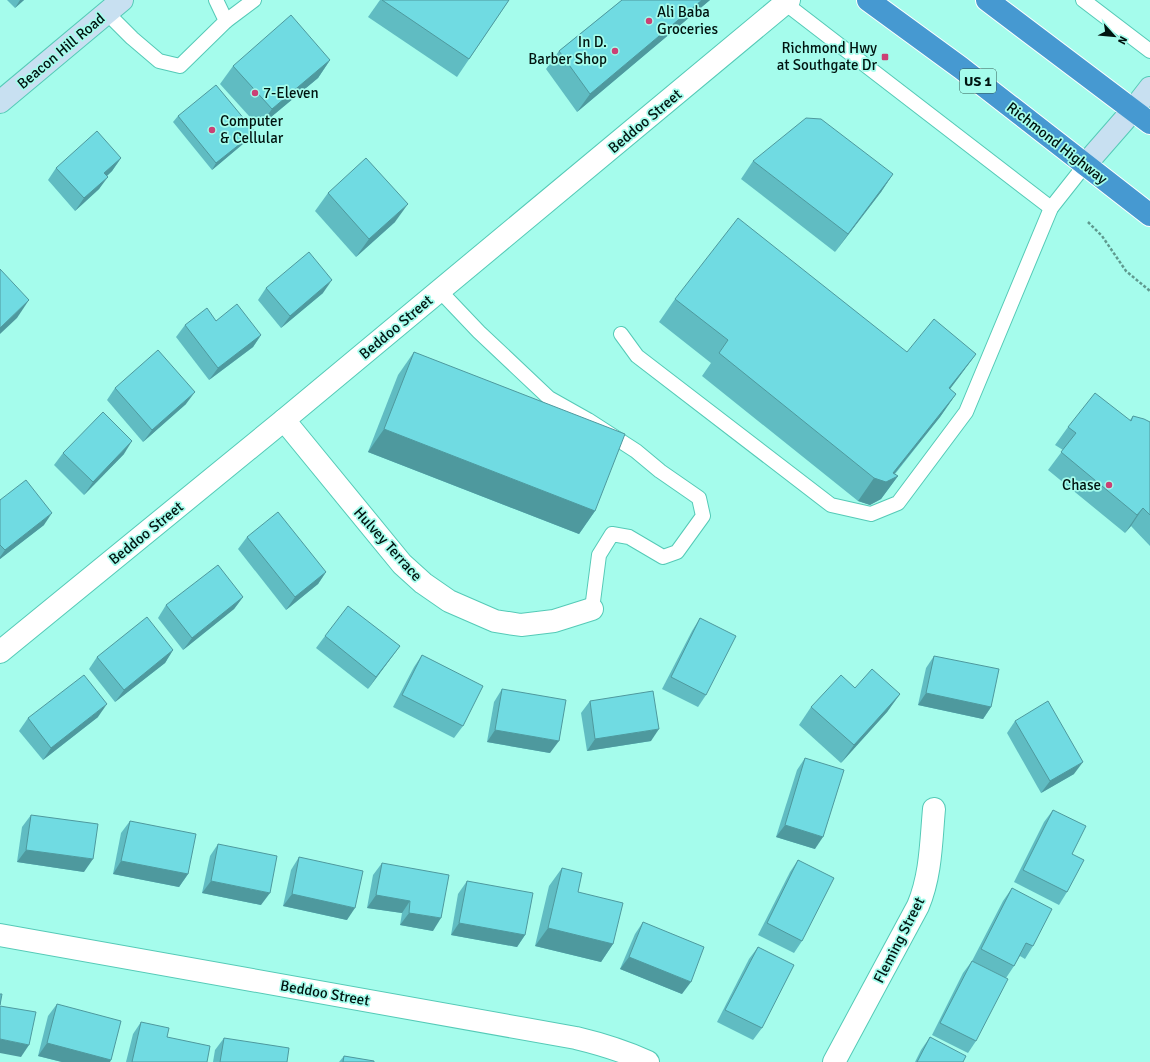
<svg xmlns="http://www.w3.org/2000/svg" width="1150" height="1062" viewBox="0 0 1150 1062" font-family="Signika,sans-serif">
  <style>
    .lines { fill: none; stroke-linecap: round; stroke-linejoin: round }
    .lane-casing { stroke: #55cab7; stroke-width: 16 }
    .street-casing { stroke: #55cab7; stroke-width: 24 }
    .secondary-casing { stroke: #55cab7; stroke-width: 24 }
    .highway-casing { stroke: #fff; stroke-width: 24 }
    .path { stroke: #5f9a8f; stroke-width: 2.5; stroke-dasharray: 3 2; stroke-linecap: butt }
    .lane { stroke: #fff; stroke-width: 14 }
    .street { stroke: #fff; stroke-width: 22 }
    .secondary { stroke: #c8e0f1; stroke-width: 22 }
    .highway { stroke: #4699d1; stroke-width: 22 }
    .wall { fill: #60bcc2 }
    .shaded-wall { fill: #4e999e }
    .building { fill: #70dbe2; stroke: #4e999e }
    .poi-dot { fill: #cb4075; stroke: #a5fcec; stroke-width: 1.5 }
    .labels { text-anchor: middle; stroke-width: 3.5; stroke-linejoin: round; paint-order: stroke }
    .shield { fill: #a5fcec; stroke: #325a52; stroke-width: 1 }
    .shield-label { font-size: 14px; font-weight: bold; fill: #001410 }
    .poi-label { font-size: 15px; fill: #001410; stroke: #a5fcec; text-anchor: start }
    .street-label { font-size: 15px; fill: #001410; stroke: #a5fcec }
  </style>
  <rect width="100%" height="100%" fill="#a5fcec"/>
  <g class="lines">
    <!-- lane casing -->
    <g class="lane-casing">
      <g id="lane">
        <path d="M 1083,0 L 1150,51"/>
        <path d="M 786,4 L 1051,208"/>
        <path d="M 107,13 L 132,38 L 159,61 L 180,66 L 226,21 L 216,0"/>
        <path d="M 226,21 L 254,0"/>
        <path d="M 440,291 L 479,332 L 549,398 L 588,420 L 636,451 L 660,471 L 699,498 L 703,516 L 677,552 L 663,557 L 629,537 L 612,534 L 599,555 L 592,609"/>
        <path d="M 621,334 L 637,356 L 831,505 L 871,514 L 898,503 L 966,412 L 1051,208 L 1085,165"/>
      </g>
    </g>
    <!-- street casing -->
    <g class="street-casing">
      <g id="street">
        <path d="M 284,420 L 402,564 L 423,583 L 449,601 L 495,621 L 521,625 L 554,621 L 592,609"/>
        <path d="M 0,652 L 284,420 L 789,0"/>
        <path d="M 0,935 L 576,1038 C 601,1044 624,1051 648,1062"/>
        <path d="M 834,1062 L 918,906 C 931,875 931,842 934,809"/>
      </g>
    </g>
    <!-- secondary casing -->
    <g class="secondary-casing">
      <g id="secondary">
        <path d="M 0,102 L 122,0"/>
        <path d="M 1085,165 L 1133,110 L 1150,88"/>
      </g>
    </g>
    <!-- highway casing -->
    <g class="highway-casing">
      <g id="highway">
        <path d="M 868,0 L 961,68 L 1150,215"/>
        <path d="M 987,0 L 1150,123"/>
      </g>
    </g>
    <!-- path -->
    <path class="path" d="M 1088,222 L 1102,236 L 1126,271 L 1150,291"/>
    <!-- lane -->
    <use href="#lane" class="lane"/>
    <!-- street -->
    <use href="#street" class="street"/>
    <!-- secondary -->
    <use href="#secondary" class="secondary"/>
    <!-- highway -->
    <use href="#highway" class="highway"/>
  </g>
  <!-- wall -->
  <g class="wall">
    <path d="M 7,0 L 24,0 L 15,8 Z"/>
    <path d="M 380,0 L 509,0 L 457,77 L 368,17 Z"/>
    <path d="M 622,0 L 710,0 L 577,112 L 546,69 L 559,51 Z"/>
    <path d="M 330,60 L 318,78 L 259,127 L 220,84 L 233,66 Z"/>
    <path d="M 178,116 L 250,138 L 212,170 L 173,122 Z"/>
    <path d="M 121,158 L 112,171 L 107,176 L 99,189 L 75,211 L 48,180 L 56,168 Z"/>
    <path d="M 753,161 L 893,174 L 881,192 L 835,252 L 741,179 Z"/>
    <path d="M 328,193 L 395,222 L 356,257 L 315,211 Z"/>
    <path d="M 266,288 L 323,293 L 281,328 L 258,300 Z"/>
    <path d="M 675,299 L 907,352 L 976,354 L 950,389 L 956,394 L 940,417 L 895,474 L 898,476 L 881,499 L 870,505 L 858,501 L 702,376 L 711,363 L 659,322 Z"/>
    <path d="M 216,321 L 261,335 L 253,347 L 209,380 L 176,337 L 185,325 Z"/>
    <path d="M 414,352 L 595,511 L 579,534 L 368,452 L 398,375 Z"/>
    <path d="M 115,388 L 186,404 L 143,442 L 107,400 Z"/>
    <path d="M 1133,416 L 1150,422 L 1150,546 L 1131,526 L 1125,533 L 1048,470 L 1063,450 L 1055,445 L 1068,427 L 1130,420 Z"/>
    <path d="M 63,453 L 124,454 L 84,495 L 54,465 Z"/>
    <path d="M 0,500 L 44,525 L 0,559 Z"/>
    <path d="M 247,537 L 326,572 L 318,584 L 286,610 L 238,549 Z"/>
    <path d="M 243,597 L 234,609 L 183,650 L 158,618 L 166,605 Z"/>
    <path d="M 700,618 L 706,695 L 698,707 L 662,689 L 692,631 Z"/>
    <path d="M 325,636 L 400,646 L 368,689 L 316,648 Z"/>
    <path d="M 173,650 L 165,663 L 115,702 L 89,669 L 97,657 Z"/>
    <path d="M 422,655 L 463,726 L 454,738 L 393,707 L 414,667 Z"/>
    <path d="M 934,656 L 991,707 L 983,719 L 918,705 L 926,668 Z"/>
    <path d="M 855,688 L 900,694 L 887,712 L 841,763 L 799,725 L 811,707 Z"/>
    <path d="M 502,689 L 550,753 L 487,742 L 494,702 Z"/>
    <path d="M 590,701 L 651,741 L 587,751 L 581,713 Z"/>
    <path d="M 98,717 L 43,760 L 19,731 L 28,718 Z"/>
    <path d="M 1015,721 L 1074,774 L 1041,793 L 1007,733 Z"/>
    <path d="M 805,758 L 815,849 L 776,837 L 797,770 Z"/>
    <path d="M 1053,810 L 1067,892 L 1059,905 L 1014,882 L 1044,822 Z"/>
    <path d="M 31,815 L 84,872 L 17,862 L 22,827 Z"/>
    <path d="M 130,821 L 188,874 L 179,887 L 113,874 L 121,833 Z"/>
    <path d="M 218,844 L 261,905 L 202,893 L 210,856 Z"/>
    <path d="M 299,857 L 347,920 L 283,906 L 291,870 Z"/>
    <path d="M 798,860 L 802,941 L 794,953 L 758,935 L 790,872 Z"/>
    <path d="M 382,863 L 433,931 L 400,925 L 402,913 L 367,908 L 373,875 Z"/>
    <path d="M 562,868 L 578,892 L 613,944 L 601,962 L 535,946 L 549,886 Z"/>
    <path d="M 467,881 L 525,935 L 517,947 L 451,935 L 458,894 Z"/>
    <path d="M 1012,888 L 1033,946 L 1025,959 L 1020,956 L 1014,966 L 1006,978 L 972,961 L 1003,901 Z"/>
    <path d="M 643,922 L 682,994 L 620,969 L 635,934 Z"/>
    <path d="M 758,947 L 762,1028 L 753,1040 L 717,1022 L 749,959 Z"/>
    <path d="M 972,961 L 976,1041 L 968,1053 L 932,1035 L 963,973 Z"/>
    <path d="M 57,1004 L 110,1062 L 62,1062 L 38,1056 L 48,1016 Z"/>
    <path d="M 141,1022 L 167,1037 L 207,1062 L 126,1062 L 133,1034 Z"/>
    <path d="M 930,1037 L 963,1062 L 915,1062 L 921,1050 Z"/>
    <path d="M 224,1038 L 287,1062 L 213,1062 L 215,1050 Z"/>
    <path d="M 344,1056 L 374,1062 L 339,1062 Z"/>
  </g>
  <!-- shaded-wall -->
  <g class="shaded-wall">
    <path d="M 20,0 L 24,0 L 15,8 Z"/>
    <path d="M 702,0 L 710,0 L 577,112 L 590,94 Z"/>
    <path d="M 330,60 L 318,78 L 259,127 L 272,109 Z"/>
    <path d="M 255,132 L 250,138 L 212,170 L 216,163 Z"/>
    <path d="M 121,158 L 112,171 L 96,186 L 104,173 Z"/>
    <path d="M 893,174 L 881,192 L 835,252 L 848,234 Z"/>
    <path d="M 108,177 L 99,189 L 75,211 L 84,198 Z"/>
    <path d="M 408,204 L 395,222 L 356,257 L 369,239 Z"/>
    <path d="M 332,280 L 323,293 L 281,328 L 290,316 Z"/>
    <path d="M 29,300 L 17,318 L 0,334 L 0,328 Z"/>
    <path d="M 261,335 L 253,347 L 209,380 L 218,368 Z"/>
    <path d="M 976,354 L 959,377 L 933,411 L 949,388 Z"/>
    <path d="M 195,392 L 186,404 L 143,442 L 152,430 Z"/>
    <path d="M 956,394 L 940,417 L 890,479 L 898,476 L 881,499 L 870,505 L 858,501 L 874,478 L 893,473 Z"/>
    <path d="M 384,429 L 595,511 L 579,534 L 368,452 Z"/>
    <path d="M 132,441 L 124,454 L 84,495 L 93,482 Z"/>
    <path d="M 1143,508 L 1131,526 L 1125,533 L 1137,515 Z"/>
    <path d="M 52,513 L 44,525 L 0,559 L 0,557 L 5,550 Z"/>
    <path d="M 326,572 L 318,584 L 286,610 L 295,597 Z"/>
    <path d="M 243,597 L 234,609 L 183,650 L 192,638 Z"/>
    <path d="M 400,646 L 391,658 L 368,689 L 376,677 Z"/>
    <path d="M 173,650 L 165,663 L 115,702 L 124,690 Z"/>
    <path d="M 926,693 L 991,707 L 983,719 L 918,705 Z"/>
    <path d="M 900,694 L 887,712 L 841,763 L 854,745 Z"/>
    <path d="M 107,704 L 98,717 L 43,760 L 51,748 Z"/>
    <path d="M 659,729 L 651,741 L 587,751 L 595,739 Z"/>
    <path d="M 495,730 L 559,741 L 550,753 L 487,742 Z"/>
    <path d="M 1083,762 L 1074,774 L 1041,793 L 1050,781 Z"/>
    <path d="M 785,825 L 823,837 L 815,849 L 776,837 Z"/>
    <path d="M 26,850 L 93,859 L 84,872 L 17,862 Z"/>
    <path d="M 121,861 L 188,874 L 179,887 L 113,874 Z"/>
    <path d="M 211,881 L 270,893 L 261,905 L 202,893 Z"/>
    <path d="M 292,894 L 355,908 L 347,920 L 283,906 Z"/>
    <path d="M 376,895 L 410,901 L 402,913 L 367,908 Z"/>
    <path d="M 409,913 L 441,918 L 433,931 L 400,925 Z"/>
    <path d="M 459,923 L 525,935 L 517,947 L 451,935 Z"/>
    <path d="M 548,928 L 613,944 L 601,962 L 535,946 Z"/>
    <path d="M 629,957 L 691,982 L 682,994 L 620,969 Z"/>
    <path d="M 0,1039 L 29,1045 L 21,1057 L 0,1053 Z"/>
    <path d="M 47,1043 L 111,1060 L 110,1062 L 62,1062 L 38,1056 Z"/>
  </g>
  <!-- building -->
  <g class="building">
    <path d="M 382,0 L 509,0 L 469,59 Z"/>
    <path d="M 622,0 L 702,0 L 590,94 L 559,51 Z"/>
    <path d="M 291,15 L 330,60 L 272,109 L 233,66 Z"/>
    <path d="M 216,85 L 255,132 L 216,163 L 178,116 Z"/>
    <path d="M 806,118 L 821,119 L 893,174 L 848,234 L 753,161 Z"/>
    <path d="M 97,131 L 121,158 L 104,173 L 108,177 L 84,198 L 56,168 Z"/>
    <path d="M 366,158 L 408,204 L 369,239 L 328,193 Z"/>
    <path d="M 738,218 L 907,352 L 934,319 L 976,354 L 949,388 L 956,394 L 893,473 L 898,476 L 886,482 L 874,478 L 719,353 L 728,340 L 675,299 Z"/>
    <path d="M 309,252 L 332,280 L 290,316 L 266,288 Z"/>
    <path d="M 0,269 L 29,300 L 0,328 Z"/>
    <path d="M 237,304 L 261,335 L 218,368 L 185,325 L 207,308 L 216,321 Z"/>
    <path d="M 158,350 L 195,392 L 152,430 L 115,388 Z"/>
    <path d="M 414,352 L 625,434 L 595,511 L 384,429 Z"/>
    <path d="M 1095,393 L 1131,421 L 1133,416 L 1144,419 L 1150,422 L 1150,515 L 1143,508 L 1137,515 L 1061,452 L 1076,433 L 1068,427 Z"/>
    <path d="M 103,412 L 132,441 L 93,482 L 63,453 Z"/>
    <path d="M 26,480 L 52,513 L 5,550 L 0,545 L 0,500 Z"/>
    <path d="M 278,512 L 326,572 L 295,597 L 247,537 Z"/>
    <path d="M 218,565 L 243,597 L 192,638 L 166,605 Z"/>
    <path d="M 348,606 L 400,646 L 376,677 L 325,636 Z"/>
    <path d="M 147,617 L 173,650 L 124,690 L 97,657 Z"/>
    <path d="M 700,618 L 736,636 L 706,695 L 671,677 Z"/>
    <path d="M 422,655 L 483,686 L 463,726 L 402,695 Z"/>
    <path d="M 934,656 L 999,669 L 991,707 L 926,693 Z"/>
    <path d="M 872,669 L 900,694 L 854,745 L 811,707 L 841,675 L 855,688 Z"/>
    <path d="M 84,675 L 107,704 L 51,748 L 28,718 Z"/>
    <path d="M 502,689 L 566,700 L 559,741 L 495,730 Z"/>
    <path d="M 653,691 L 659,729 L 595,739 L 590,701 Z"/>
    <path d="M 1048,701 L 1083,762 L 1050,781 L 1015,721 Z"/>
    <path d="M 805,758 L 844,770 L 823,837 L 785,825 Z"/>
    <path d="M 1053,810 L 1086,826 L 1072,854 L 1084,860 L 1067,892 L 1023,870 Z"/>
    <path d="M 31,815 L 98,824 L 93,859 L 26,850 Z"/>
    <path d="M 130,821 L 196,834 L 188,874 L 121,861 Z"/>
    <path d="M 218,844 L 277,856 L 270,893 L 211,881 Z"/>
    <path d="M 299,857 L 363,871 L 355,908 L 292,894 Z"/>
    <path d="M 798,860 L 834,878 L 802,941 L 767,923 Z"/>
    <path d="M 382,863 L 449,875 L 441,918 L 409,913 L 410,901 L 376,895 Z"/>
    <path d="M 562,868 L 582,873 L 578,892 L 623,903 L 613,944 L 548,928 Z"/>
    <path d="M 467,881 L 533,893 L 525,935 L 459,923 Z"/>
    <path d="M 1012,888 L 1052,909 L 1033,946 L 1026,943 L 1014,966 L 981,949 Z"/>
    <path d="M 643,922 L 704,947 L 691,982 L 629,957 Z"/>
    <path d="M 758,947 L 794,965 L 762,1028 L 725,1010 Z"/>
    <path d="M 972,961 L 1008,979 L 976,1041 L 940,1023 Z"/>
    <path d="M 0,994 L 2,994 L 0,1005 Z"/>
    <path d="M 57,1004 L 121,1021 L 111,1060 L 47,1043 Z"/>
    <path d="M 0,1006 L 36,1012 L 29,1045 L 0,1039 Z"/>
    <path d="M 141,1022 L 169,1028 L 167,1037 L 210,1046 L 207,1062 L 132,1062 Z"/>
    <path d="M 930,1037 L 966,1056 L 963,1062 L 917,1062 Z"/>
    <path d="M 224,1038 L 289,1048 L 287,1062 L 220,1062 Z"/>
    <path d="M 344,1056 L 374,1061 L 374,1062 L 343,1062 Z"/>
  </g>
  <!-- markers -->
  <g class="poi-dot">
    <circle cx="649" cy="21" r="4"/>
    <circle cx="615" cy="51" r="4"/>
    <rect x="881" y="53" width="8" height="8" rx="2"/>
    <circle cx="255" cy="93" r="4"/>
    <circle cx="212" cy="130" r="4"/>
    <circle cx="1109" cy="485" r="4"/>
  </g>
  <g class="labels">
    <!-- shield labels -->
    <rect class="shield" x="960" y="69" width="36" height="24" rx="3"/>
    <g class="shield-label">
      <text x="978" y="86">US 1</text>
    </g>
    <!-- poi labels -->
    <g class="poi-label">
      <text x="657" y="17">Ali Baba<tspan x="657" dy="17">Groceries</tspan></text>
      <text x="607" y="47" text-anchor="end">In D.<tspan x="607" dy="17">Barber Shop</tspan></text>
      <text x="877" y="53" text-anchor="end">Richmond Hwy<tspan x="877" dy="17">at Southgate Dr</tspan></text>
      <text x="263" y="98">7-Eleven</text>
      <text x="220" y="126">Computer<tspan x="220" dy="17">&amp; Cellular</tspan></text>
      <text x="1101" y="490" text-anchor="end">Chase</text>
    </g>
    <!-- street labels -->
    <g class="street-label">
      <text transform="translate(61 51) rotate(-40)" y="5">Beacon Hill Road</text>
      <text transform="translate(645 121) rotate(-40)" y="5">Beddoo Street</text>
      <text transform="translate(1057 143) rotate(38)" y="5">Richmond Highway</text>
      <text transform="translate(396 327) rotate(-40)" y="5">Beddoo Street</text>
      <text transform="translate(146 533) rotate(-39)" y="5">Beddoo Street</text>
      <text transform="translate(388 544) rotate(48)" y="5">Hulvey Terrace</text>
      <text transform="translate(899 940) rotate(-63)" y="5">Fleming Street</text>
      <text transform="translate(325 993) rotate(10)" y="5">Beddoo Street</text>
    </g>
  </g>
  <!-- north arrow -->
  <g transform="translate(1114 36) rotate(117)" stroke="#a5fcec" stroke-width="3" paint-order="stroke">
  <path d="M0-3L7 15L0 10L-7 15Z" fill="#001410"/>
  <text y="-6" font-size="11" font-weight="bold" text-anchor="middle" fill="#001410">N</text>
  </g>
</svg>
